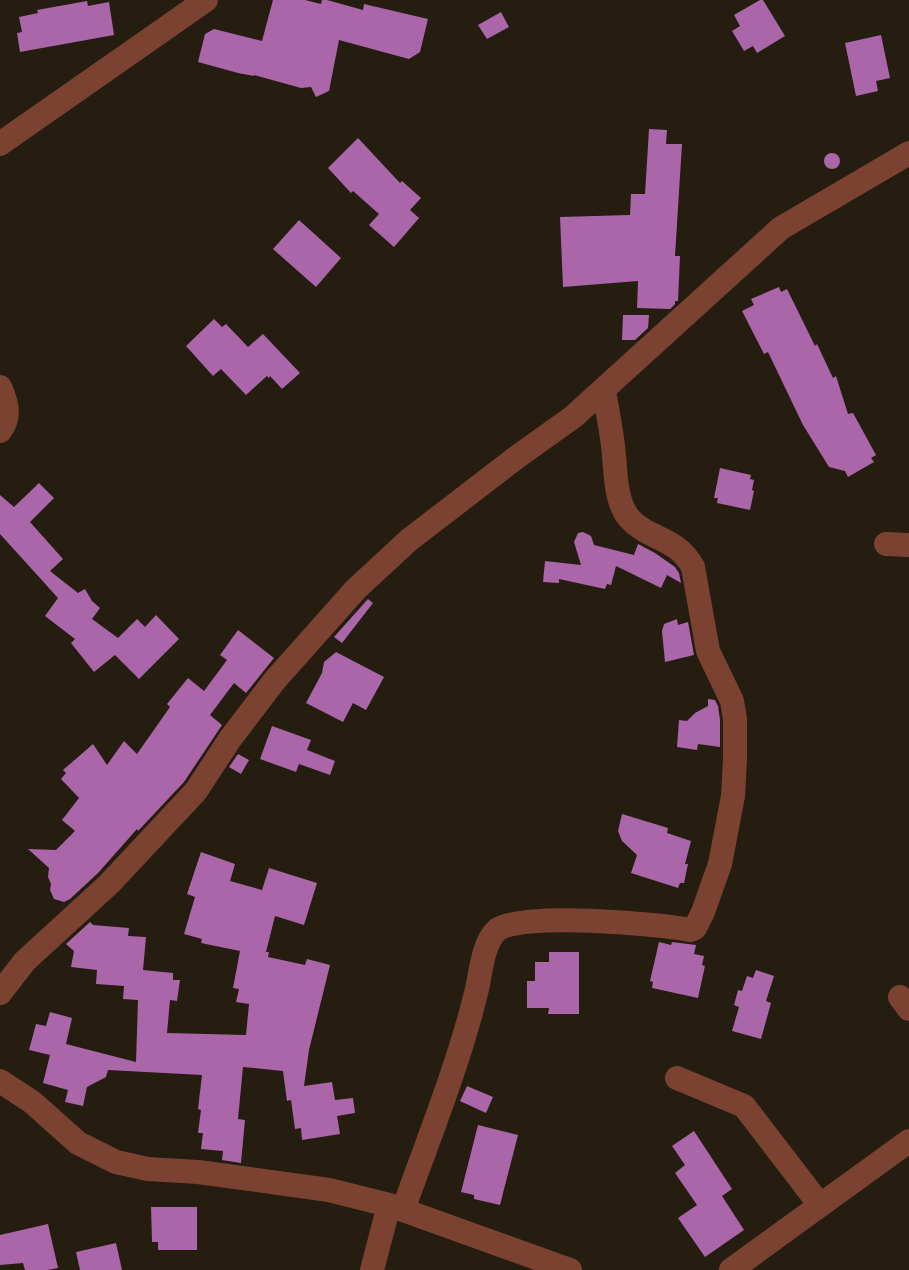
<svg xmlns="http://www.w3.org/2000/svg" width="909" height="1270" viewBox="0 0 909 1270" font-family="Barlow,sans-serif">
  <style>
    .building { fill: #aa66a9 }
    .lines { fill: none; stroke-linecap: round; stroke-linejoin: round }
    .minor { stroke: #7b4232; stroke-width: 24 }
  </style>
  <rect width="100%" height="100%" fill="#241d10"/>
  <!-- building -->
  <g class="building">
    <path d="M 273,0 L 305,0 L 321,4 L 322,0 L 327,0 L 363,10 L 364,4 L 428,19 L 420,52 L 409,59 L 339,40 L 329,91 L 316,97 L 311,87 L 301,88 L 254,75 L 254,76 L 238,73 L 198,62 L 205,34 L 214,29 L 262,41 Z"/>
    <path d="M 760,0 L 763,0 L 785,36 L 757,53 L 753,46 L 744,51 L 732,31 L 740,26 L 734,15 Z"/>
    <path d="M 87,1 L 88,6 L 109,2 L 114,35 L 20,52 L 17,33 L 22,32 L 19,17 L 38,13 L 37,10 Z"/>
    <path d="M 501,12 L 509,27 L 487,39 L 478,25 Z"/>
    <path d="M 881,35 L 890,78 L 876,81 L 878,91 L 856,96 L 845,43 Z"/>
    <path d="M 649,129 L 667,130 L 666,144 L 682,144 L 675,256 L 680,256 L 678,301 L 675,301 L 675,304 L 670,309 L 637,308 L 638,281 L 563,287 L 560,217 L 630,215 L 631,194 L 645,194 Z"/>
    <path d="M 358,138 L 400,183 L 402,181 L 421,198 L 410,210 L 419,218 L 394,247 L 369,225 L 379,214 L 353,191 L 351,193 L 328,168 Z"/>
    <circle cx="832" cy="161" r="8"/>
    <path d="M 299,220 L 341,258 L 316,287 L 273,249 Z"/>
    <path d="M 779,287 L 781,292 L 787,289 L 815,346 L 817,344 L 833,378 L 836,376 L 848,414 L 853,413 L 876,455 L 871,458 L 874,462 L 848,477 L 845,471 L 829,467 L 803,425 L 768,352 L 764,354 L 742,311 L 754,305 L 751,299 Z"/>
    <path d="M 623,315 L 649,315 L 648,328 L 635,340 L 622,340 Z"/>
    <path d="M 214,319 L 222,327 L 226,324 L 248,347 L 263,334 L 300,373 L 282,389 L 270,376 L 269,378 L 267,376 L 246,395 L 221,369 L 213,376 L 186,346 Z"/>
    <path d="M 720,468 L 751,475 L 750,479 L 754,480 L 752,490 L 754,491 L 750,510 L 717,503 L 718,498 L 714,498 Z"/>
    <path d="M 39,483 L 54,498 L 30,522 L 63,559 L 50,571 L 78,593 L 85,589 L 92,601 L 100,608 L 92,619 L 118,638 L 137,619 L 145,627 L 156,615 L 179,639 L 139,679 L 115,655 L 94,672 L 71,643 L 75,639 L 45,616 L 58,598 L 0,534 L 0,495 L 14,507 Z"/>
    <path d="M 583,532 L 591,536 L 594,545 L 634,555 L 638,544 L 655,553 L 675,567 L 679,573 L 681,583 L 667,575 L 661,588 L 616,566 L 611,585 L 607,584 L 605,589 L 559,579 L 559,583 L 543,582 L 545,561 L 581,565 L 574,542 L 578,533 Z"/>
    <path d="M 368,599 L 373,603 L 342,643 L 334,637 Z"/>
    <path d="M 677,619 L 678,625 L 688,622 L 694,655 L 665,662 L 662,631 L 664,624 Z"/>
    <path d="M 238,630 L 274,658 L 246,693 L 234,683 L 210,715 L 222,725 L 184,782 L 138,831 L 137,829 L 98,873 L 70,899 L 64,902 L 54,899 L 50,890 L 51,884 L 48,877 L 49,868 L 28,849 L 56,850 L 75,831 L 62,820 L 79,798 L 61,779 L 66,773 L 63,770 L 93,744 L 107,765 L 124,741 L 137,754 L 170,707 L 167,704 L 188,678 L 204,691 L 227,660 L 220,655 Z"/>
    <path d="M 336,652 L 384,677 L 366,710 L 353,703 L 343,722 L 306,703 L 322,673 L 324,662 Z"/>
    <path d="M 708,699 L 715,700 L 718,706 L 720,720 L 720,747 L 698,744 L 697,750 L 677,747 L 679,720 L 687,721 L 695,713 L 708,706 Z"/>
    <path d="M 272,726 L 311,740 L 307,750 L 335,761 L 330,775 L 299,764 L 296,772 L 260,759 Z"/>
    <path d="M 238,754 L 249,760 L 241,774 L 229,767 Z"/>
    <path d="M 622,814 L 668,828 L 667,833 L 691,841 L 685,864 L 688,864 L 684,883 L 680,883 L 678,888 L 631,873 L 637,855 L 622,841 L 618,831 Z"/>
    <path d="M 201,852 L 235,864 L 230,881 L 262,890 L 269,868 L 317,883 L 304,925 L 275,916 L 266,952 L 269,952 L 268,957 L 305,965 L 307,959 L 330,965 L 309,1050 L 304,1086 L 332,1082 L 335,1100 L 353,1098 L 355,1113 L 337,1116 L 340,1134 L 302,1140 L 301,1128 L 295,1129 L 291,1100 L 287,1101 L 283,1071 L 243,1067 L 238,1119 L 245,1120 L 241,1163 L 222,1160 L 223,1151 L 201,1149 L 203,1133 L 198,1133 L 201,1110 L 198,1109 L 202,1075 L 108,1070 L 106,1077 L 87,1087 L 83,1106 L 65,1102 L 68,1090 L 43,1083 L 50,1055 L 29,1050 L 36,1024 L 46,1026 L 50,1012 L 72,1018 L 66,1044 L 136,1062 L 138,1000 L 123,999 L 124,986 L 96,984 L 97,970 L 71,967 L 74,951 L 66,944 L 90,922 L 93,925 L 129,928 L 128,936 L 146,937 L 143,970 L 173,973 L 173,980 L 180,980 L 177,1001 L 170,1000 L 167,1033 L 246,1035 L 249,1004 L 236,1002 L 239,989 L 233,988 L 240,951 L 201,943 L 202,939 L 184,934 L 195,897 L 187,894 Z"/>
    <path d="M 659,942 L 671,945 L 672,942 L 696,945 L 694,954 L 704,956 L 702,965 L 705,966 L 698,998 L 652,988 L 653,982 L 650,981 Z"/>
    <path d="M 549,952 L 579,952 L 579,1014 L 548,1014 L 549,1008 L 527,1008 L 527,981 L 535,981 L 535,962 L 549,962 Z"/>
    <path d="M 756,970 L 774,976 L 766,1001 L 771,1003 L 761,1039 L 732,1031 L 739,1007 L 734,1005 L 738,990 L 742,991 L 747,976 L 753,978 Z"/>
    <path d="M 467,1086 L 493,1097 L 486,1113 L 460,1101 Z"/>
    <path d="M 478,1125 L 518,1135 L 500,1205 L 474,1199 L 474,1195 L 461,1192 Z"/>
    <path d="M 694,1131 L 732,1189 L 722,1196 L 744,1230 L 705,1257 L 678,1218 L 697,1205 L 675,1173 L 685,1165 L 672,1146 Z"/>
    <path d="M 151,1207 L 197,1207 L 197,1250 L 158,1250 L 158,1242 L 152,1242 Z"/>
    <path d="M 48,1224 L 58,1268 L 48,1270 L 25,1270 L 23,1263 L 0,1265 L 0,1235 Z"/>
    <path d="M 116,1243 L 122,1270 L 80,1270 L 76,1252 Z"/>
  </g>
  <g class="lines">
    <!-- minor -->
    <g class="minor">
      <path d="M 0,144 L 206,0"/>
      <path d="M 0,387 C 7,402 11,417 0,431"/>
      <path d="M 886,544 L 909,545"/>
      <path d="M 0,993 L 25,961 L 109,884 L 196,791 L 230,739 L 275,680 L 356,589 L 409,540 L 517,457 L 573,417 L 781,228 L 909,153"/>
      <path d="M 900,997 L 909,1009"/>
      <path d="M 677,1078 L 744,1106 L 820,1205"/>
      <path d="M 0,1081 L 32,1102 L 78,1143 L 116,1162 L 148,1169 L 198,1172 L 329,1190 L 389,1205 L 570,1270"/>
      <path d="M 403,1210 C 429,1137 459,1064 477,989 C 481,971 483,944 496,931 C 515,911 660,924 690,930 L 695,928 L 703,912 L 720,864 L 733,796 L 735,759 L 735,719 L 732,701 L 708,651 L 693,567 C 676,536 648,540 629,518 C 614,500 616,468 613,446 C 611,428 607,409 604,391"/>
      <path d="M 372,1270 L 389,1205"/>
      <path d="M 731,1270 L 909,1141"/>
    </g>
  </g>
</svg>
